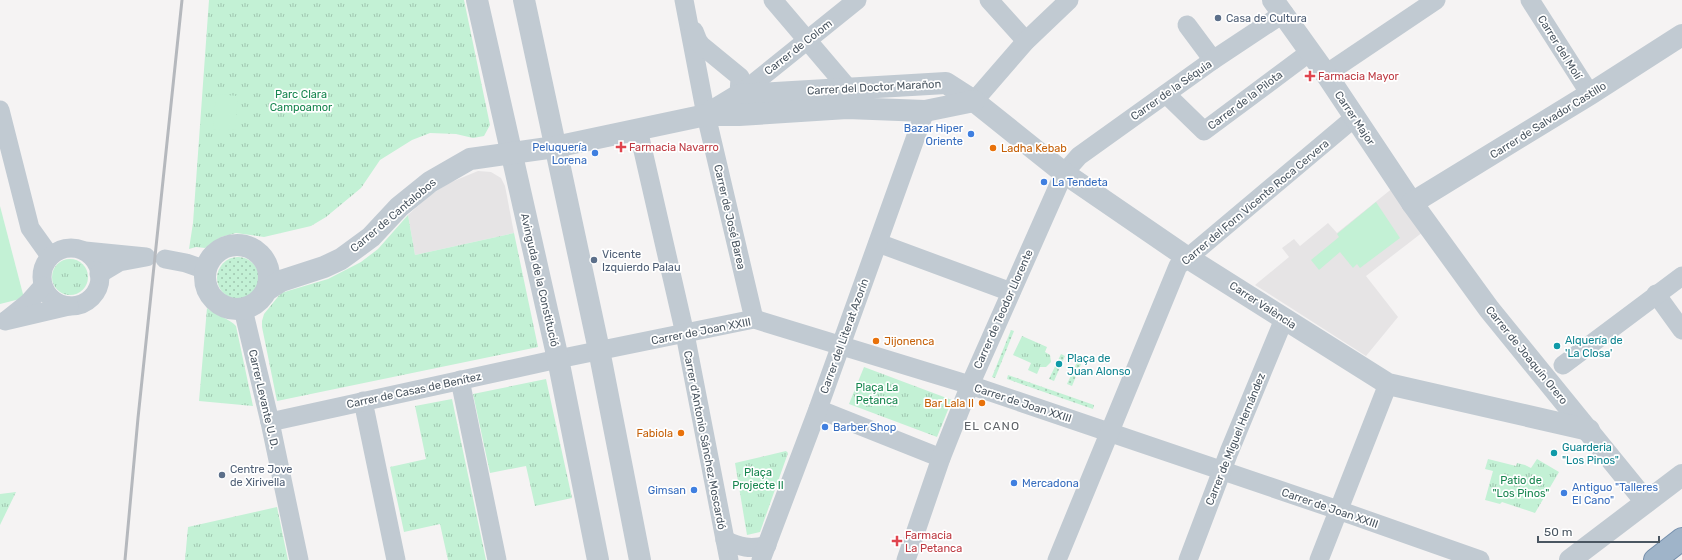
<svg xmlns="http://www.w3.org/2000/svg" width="1682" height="560" viewBox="0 0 1682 560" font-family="Rubik,sans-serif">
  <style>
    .education { fill: #e6e4e5 }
    .grass { fill: url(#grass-tufts) }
    .garden { fill: url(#garden-dots) }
    .pitch { fill: #c3f1d5 }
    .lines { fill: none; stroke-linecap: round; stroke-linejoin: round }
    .trunk-casing { stroke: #7690ad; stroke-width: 24 }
    .minor { stroke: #c1cad2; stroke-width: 19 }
    .tertiary { stroke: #c1cad2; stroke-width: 22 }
    .trunk { stroke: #9fb4c9; stroke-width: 22 }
    .rail { stroke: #b5b8bd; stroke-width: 3 }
    .service-dot { fill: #5c6f8a; stroke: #fff; stroke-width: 1.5 }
    .health-dot { fill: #e0444e; stroke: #fff; stroke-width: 1.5 }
    .shop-dot { fill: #3f7fe0; stroke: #fff; stroke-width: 1.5 }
    .food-dot { fill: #e8710a; stroke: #fff; stroke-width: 1.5 }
    .culture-dot { fill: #0f9aa8; stroke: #fff; stroke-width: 1.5 }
    .labels { text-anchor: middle; stroke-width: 3.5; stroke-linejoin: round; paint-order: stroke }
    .service-label { font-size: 11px; fill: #4e5e75; stroke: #fff; text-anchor: start }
    .street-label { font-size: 11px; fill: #4a5661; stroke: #fff }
    .health-label { font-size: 11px; fill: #be3a42; stroke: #fff; text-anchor: start }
    .park-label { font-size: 11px; fill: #17864f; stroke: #fff }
    .shop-label { font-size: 11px; fill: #366cbe; stroke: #fff; text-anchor: start }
    .food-label { font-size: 11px; fill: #c56008; stroke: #fff; text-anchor: start }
    .culture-label { font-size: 11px; fill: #0d838f; stroke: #fff; text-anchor: start }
    .neighbourhood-label { font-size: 12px; letter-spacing: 1px; fill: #5f6368; stroke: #fff }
  </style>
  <defs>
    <pattern id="grass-tufts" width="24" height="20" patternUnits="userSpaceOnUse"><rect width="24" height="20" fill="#c3f1d5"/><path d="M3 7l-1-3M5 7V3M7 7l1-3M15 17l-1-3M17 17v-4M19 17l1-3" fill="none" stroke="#a0c6b0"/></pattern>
    <pattern id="garden-dots" width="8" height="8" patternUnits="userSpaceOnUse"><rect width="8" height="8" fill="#c3f1d5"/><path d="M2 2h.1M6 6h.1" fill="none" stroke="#a0c6b0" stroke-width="1.8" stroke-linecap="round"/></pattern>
  </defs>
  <rect width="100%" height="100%" fill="#f5f3f3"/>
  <!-- education -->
  <g class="education">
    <path d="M 478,171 L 491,172 L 501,178 L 505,186 L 514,233 L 415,255 L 408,215 L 429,196 L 449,183 Z"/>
    <path d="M 1394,187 L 1423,232 L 1366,276 L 1398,317 L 1366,356 L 1255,285 L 1289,257 L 1282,248 L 1294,239 L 1300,246 L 1328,223 L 1337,233 Z"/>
  </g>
  <!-- grass -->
  <g class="grass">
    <path d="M 209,0 L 464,0 L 490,125 L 484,136 L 473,138 L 456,134 L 430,133 L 412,140 L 380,160 L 361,188 L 326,217 L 311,226 L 264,237 L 236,233 L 221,237 L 205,248 L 196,247 L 189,249 L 193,223 Z"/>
    <path d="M 408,215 L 415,255 L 514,233 L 538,347 L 277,401 L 262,327 L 262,321 L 264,314 L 281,293 L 328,279 L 361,262 L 378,249 Z"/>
    <circle cx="70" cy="277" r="18"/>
    <path d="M 207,308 C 215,315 230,319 236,326 L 253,406 L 199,401 Z"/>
    <path d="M 1022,336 L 1047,347 L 1045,352 L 1050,355 L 1051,362 L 1046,367 L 1040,367 L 1037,374 L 1028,370 L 1031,363 L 1013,355 Z"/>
    <path d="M 864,367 L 952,400 L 937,437 L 849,404 Z"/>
    <path d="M 546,379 L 572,498 L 535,506 L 526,466 L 490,473 L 473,394 Z"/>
    <path d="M 452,399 L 486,560 L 448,560 L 440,524 L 404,532 L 390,467 L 426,459 L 415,406 Z"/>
    <path d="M 786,451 L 788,453 L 760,532 L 747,535 L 735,463 Z"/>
    <path d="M 1488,459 L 1516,466 L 1517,463 L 1525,465 L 1531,468 L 1537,459 L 1559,472 L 1535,513 L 1502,502 L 1500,504 L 1485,500 L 1493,471 L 1485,469 Z"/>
    <path d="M 16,492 L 0,525 L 0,494 Z"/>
    <path d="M 277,507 L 288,560 L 185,560 L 188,527 Z"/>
  </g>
  <!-- garden -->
  <g class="garden">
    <circle cx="238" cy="278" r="21"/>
    <path d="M 1011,330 L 1014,331 L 995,378 L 992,377 Z"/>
    <path d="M 1061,354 L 1065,356 L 1054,381 L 1049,379 Z"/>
    <path d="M 1078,360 L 1082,362 L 1072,386 L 1067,384 Z"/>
    <path d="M 1008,375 L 1094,405 L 1093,409 L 1007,379 Z"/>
  </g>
  <!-- pitch -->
  <g class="pitch">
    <path d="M 216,94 L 238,96 L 235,130 L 213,129 Z"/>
    <path d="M 1376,202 L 1400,238 L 1360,268 L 1357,264 L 1353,268 L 1340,252 L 1319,270 L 1311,260 L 1339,237 L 1337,234 Z"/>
    <path d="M 0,206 L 24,298 L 0,304 Z"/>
  </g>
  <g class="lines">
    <!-- trunk casing -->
    <g class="trunk-casing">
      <path id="trunk" d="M 1655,560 L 1682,539"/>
    </g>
    <!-- minor -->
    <g class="minor">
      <path d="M 684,0 L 706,115 L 754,319"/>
      <path d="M 773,0 L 847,87"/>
      <path d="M 989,0 L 1026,41"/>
      <path d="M 1530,0 L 1590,94"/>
      <path d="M 1187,25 L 1213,60"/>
      <path d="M 694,31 L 698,41 L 701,45 L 740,77 L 739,95"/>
      <path d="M 1326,74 L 1436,0"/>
      <path d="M 1166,94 L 1204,131 L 1310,52"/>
      <path d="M 739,95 L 857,0"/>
      <path d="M 974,101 L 1026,41 L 1069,0"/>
      <path d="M 0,110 L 30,228 L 50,256"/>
      <path d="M 638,129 L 685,334 L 729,560"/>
      <path d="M 878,243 L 1011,292"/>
      <circle cx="71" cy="277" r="29"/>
      <path d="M 85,251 L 146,257 L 119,262 L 99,274"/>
      <path d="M 165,259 L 186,263 L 206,270"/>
      <path d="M 1656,294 L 1682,330"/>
      <path d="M 243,309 L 270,422 L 299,560"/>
      <path d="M 8,319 L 28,303 L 43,286"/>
      <path d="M 5,321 L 69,306"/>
      <path d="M 1563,365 L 1682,276"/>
      <path d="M 460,380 L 497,560"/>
      <path d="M 363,401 L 396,560"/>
      <path d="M 818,409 L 941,458"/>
      <path d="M 270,422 L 558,359 L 754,319 L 970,385 L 1338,510 L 1480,560"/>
      <path d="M 725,540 C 739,547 751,550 767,545"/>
      <path d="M 761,560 L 818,409 L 925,111"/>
      <path d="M 906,560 L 941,458 L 970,385 L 1064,173 L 1079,156 L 1213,60 L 1284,13"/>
      <path d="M 1057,560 L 1178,266 L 1354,118"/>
      <path d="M 1188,560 L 1229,452 L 1284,319"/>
      <path d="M 1319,560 L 1388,384"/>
    </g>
    <!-- tertiary -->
    <g class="tertiary">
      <path d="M 477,0 L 558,359 L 598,560"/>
      <path d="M 524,0 L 599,350 L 640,560"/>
      <path d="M 1273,0 L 1326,74 L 1412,203 L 1489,309 L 1646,502"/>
      <path d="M 706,115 L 739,95 L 946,83 L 974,101 L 1064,173 L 1188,258 L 1388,384 L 1589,430"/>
      <path d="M 1412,203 L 1590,94 L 1682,35"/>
      <circle cx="237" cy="277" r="32"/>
      <path d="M 267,290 L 281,281 L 324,267 L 341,259 L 371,237 L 399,207 L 430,182 L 470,159 L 555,147 L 706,115 L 739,115 L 847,108 L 925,111 L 974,101"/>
      <path d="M 1570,560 L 1682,475"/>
    </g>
    <!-- trunk -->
    <use href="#trunk" class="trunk"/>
    <!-- rail -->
    <path class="rail" d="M 125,560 L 138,418 L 182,0"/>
  </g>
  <!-- markers -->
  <g class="service-dot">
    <circle cx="1218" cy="18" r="4"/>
    <circle cx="594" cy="260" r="4"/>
    <circle cx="222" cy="475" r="4"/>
  </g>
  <g class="health-dot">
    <path d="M1308 70h4v4h4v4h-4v4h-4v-4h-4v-4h4z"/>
    <path d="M619 141h4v4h4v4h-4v4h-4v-4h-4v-4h4z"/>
    <path d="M895 535h4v4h4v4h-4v4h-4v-4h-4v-4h4z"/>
  </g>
  <g class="shop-dot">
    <circle cx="971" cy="134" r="4"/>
    <circle cx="595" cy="153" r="4"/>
    <circle cx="1044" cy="182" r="4"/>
    <circle cx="825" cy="427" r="4"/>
    <circle cx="1014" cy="483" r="4"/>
    <circle cx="694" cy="490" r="4"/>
    <circle cx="1564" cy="493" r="4"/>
  </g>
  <g class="food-dot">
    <circle cx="993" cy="148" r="4"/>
    <circle cx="876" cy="341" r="4"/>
    <circle cx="982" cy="403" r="4"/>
    <circle cx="681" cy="433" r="4"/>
  </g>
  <g class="culture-dot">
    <circle cx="1557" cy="346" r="4"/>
    <circle cx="1059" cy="364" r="4"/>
    <circle cx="1554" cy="453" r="4"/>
  </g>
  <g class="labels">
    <!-- service labels -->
    <g class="service-label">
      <text x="1226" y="22">Casa de Cultura</text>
      <text x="602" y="258">Vicente<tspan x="602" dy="13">Izquierdo Palau</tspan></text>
      <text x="230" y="473">Centre Jove<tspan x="230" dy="13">de Xirivella</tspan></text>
    </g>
    <!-- street labels -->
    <g class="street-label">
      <text transform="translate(798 47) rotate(-38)" y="4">Carrer de Colom</text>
      <text transform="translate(1560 47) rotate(58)" y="4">Carrer del Molí</text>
      <text transform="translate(874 87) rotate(-3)" y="4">Carrer del Doctor Marañon</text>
      <text transform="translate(1171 90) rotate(-35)" y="4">Carrer de la Séquia</text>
      <text transform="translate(1245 100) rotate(-37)" y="4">Carrer de la Pilota</text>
      <text transform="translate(1355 118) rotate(56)" y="4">Carrer Major</text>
      <text transform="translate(1548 120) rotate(-32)" y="4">Carrer de Salvador Castillo</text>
      <text transform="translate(1255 202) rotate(-40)" y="4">Carrer del Forn Vicente Roca Cervera</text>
      <text transform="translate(393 215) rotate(-40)" y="4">Carrer de Cantalobos</text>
      <text transform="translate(730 217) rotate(77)" y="4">Carrer de José Barea</text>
      <text transform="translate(540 280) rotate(77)" y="4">Avinguda de la Constitució</text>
      <text transform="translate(1263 305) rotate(33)" y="4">Carrer València</text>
      <text transform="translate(1003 309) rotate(-66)" y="4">Carrer de Teodor Llorente</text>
      <text transform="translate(701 331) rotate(-11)" y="4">Carrer de Joan XXIII</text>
      <text transform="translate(844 336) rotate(-70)" y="4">Carrer del Literat Azorín</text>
      <text transform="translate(1527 355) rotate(51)" y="4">Carrer de Joaquín Orero</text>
      <text transform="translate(414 390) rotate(-12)" y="4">Carrer de Casas de Benítez</text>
      <text transform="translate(264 399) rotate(77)" y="4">Carrer Levante U. D.</text>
      <text transform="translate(1023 403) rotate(18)" y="4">Carrer de Joan XXIII</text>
      <text transform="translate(1235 439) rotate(-68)" y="4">Carrer de Miguel Hernández</text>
      <text transform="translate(705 440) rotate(79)" y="4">Carrer d'Antonio Sánchez Moscardó</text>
      <text transform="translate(1330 508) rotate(19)" y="4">Carrer de Joan XXIII</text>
    </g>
    <!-- health labels -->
    <g class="health-label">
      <text x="1318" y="80">Farmacia Mayor</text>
      <text x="629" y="151">Farmacia Navarro</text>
      <text x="905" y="539">Farmacia<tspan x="905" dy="13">La Petanca</tspan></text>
    </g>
    <!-- park labels -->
    <g class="park-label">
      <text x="301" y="98">Parc Clara<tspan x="301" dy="13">Campoamor</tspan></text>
      <text x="877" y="391">Plaça La<tspan x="877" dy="13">Petanca</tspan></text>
      <text x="758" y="476">Plaça<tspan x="758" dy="13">Projecte II</tspan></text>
      <text x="1521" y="484">Patio de<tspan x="1521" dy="13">"Los Pinos"</tspan></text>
    </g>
    <!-- shop labels -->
    <g class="shop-label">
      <text x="963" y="132" text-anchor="end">Bazar Hiper<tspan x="963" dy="13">Oriente</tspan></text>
      <text x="587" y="151" text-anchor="end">Peluquería<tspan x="587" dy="13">Lorena</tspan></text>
      <text x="1052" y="186">La Tendeta</text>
      <text x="833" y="431">Barber Shop</text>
      <text x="1022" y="487">Mercadona</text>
      <text x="1572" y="491">Antiguo "Talleres<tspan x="1572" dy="13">El Cano"</tspan></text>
      <text x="686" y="494" text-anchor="end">Gimsan</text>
    </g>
    <!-- food labels -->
    <g class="food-label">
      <text x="1001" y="152">Ladha Kebab</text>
      <text x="884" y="345">Jijonenca</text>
      <text x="974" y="407" text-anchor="end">Bar Lala II</text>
      <text x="673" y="437" text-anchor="end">Fabiola</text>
    </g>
    <!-- culture labels -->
    <g class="culture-label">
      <text x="1565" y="344">Alquería de<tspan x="1565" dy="13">'La Closa'</tspan></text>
      <text x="1067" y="362">Plaça de<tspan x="1067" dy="13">Juan Alonso</tspan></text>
      <text x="1562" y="451">Guarderia<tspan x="1562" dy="13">"Los Pinos"</tspan></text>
    </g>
    <!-- neighbourhood labels -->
    <g class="neighbourhood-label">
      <text x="992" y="430">EL CANO</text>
    </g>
  </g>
  <!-- scale -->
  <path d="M1538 536v6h121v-6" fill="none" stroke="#4a5661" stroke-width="2"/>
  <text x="1544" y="536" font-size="12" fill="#4a5661" stroke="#ffffff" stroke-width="3" paint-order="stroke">50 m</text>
</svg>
